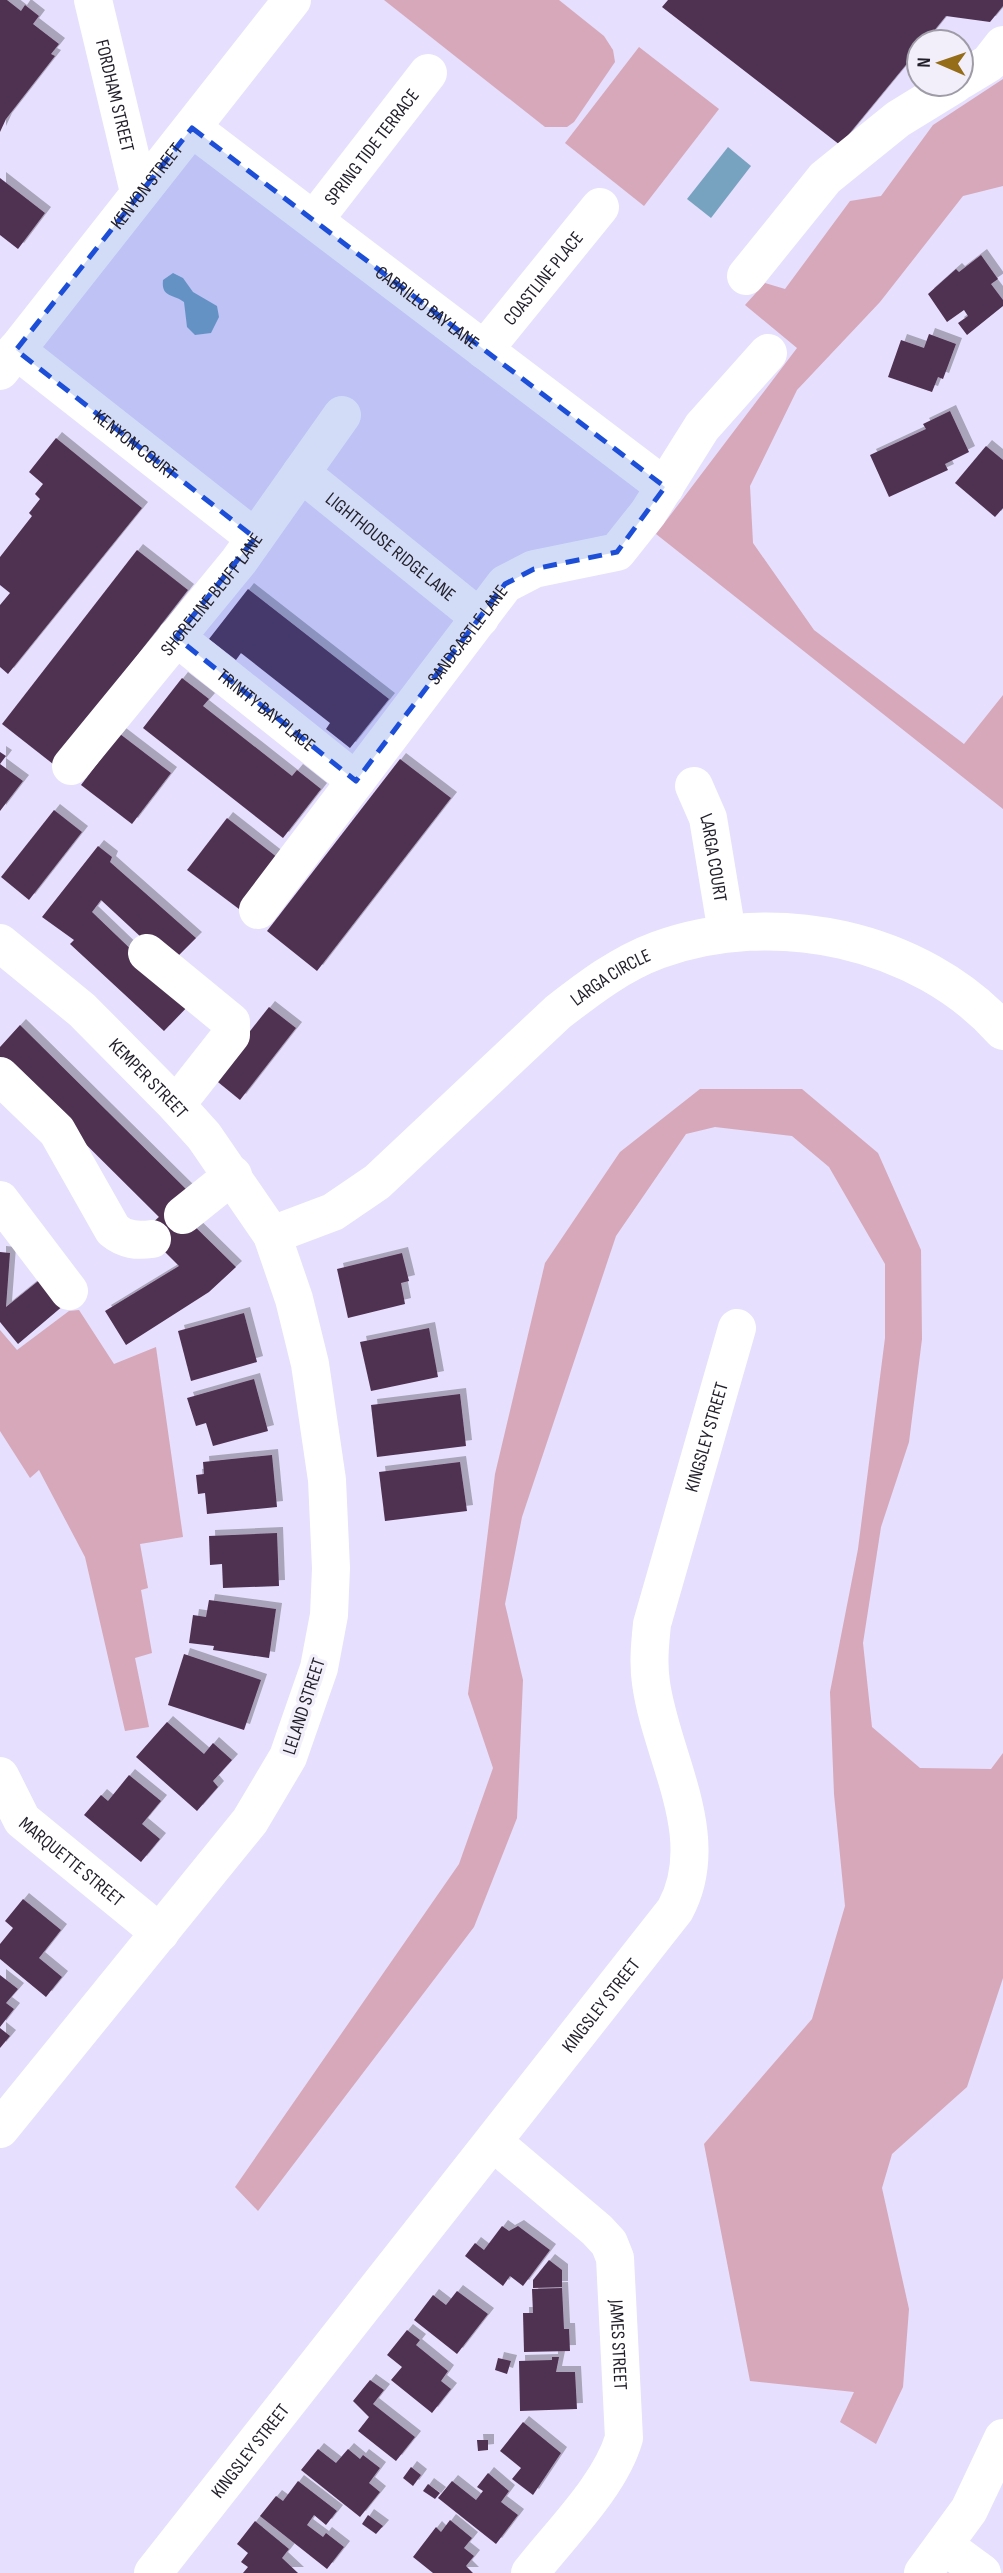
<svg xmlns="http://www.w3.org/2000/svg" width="1003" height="2573" viewBox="0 0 1003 2573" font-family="'Sofia Sans Condensed',sans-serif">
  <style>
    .green { fill: #d6a8b9 }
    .water { fill: #77a3c1 }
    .building { fill: #503151; filter: url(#shadow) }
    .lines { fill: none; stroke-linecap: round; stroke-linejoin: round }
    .minor { stroke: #fff; stroke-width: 38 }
    .marked { fill: #1d4ed8; fill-opacity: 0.2; stroke: #1d4ed8; stroke-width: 5; stroke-dasharray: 14 9; stroke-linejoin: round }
    .labels { text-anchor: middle; stroke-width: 7; stroke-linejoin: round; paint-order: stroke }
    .street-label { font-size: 19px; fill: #221f2a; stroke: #f2effb }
  </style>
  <defs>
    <filter id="shadow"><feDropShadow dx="6" dy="-6" stdDeviation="0" flood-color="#0004"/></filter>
  </defs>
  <rect width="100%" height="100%" fill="#e6dffd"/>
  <!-- green -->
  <g class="green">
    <path d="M 384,0 L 559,0 L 604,36 L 613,50 L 615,62 L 574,122 L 567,127 L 545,127 Z"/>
    <path d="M 639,47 L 719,109 L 644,206 L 565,143 Z"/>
    <path d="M 1003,79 L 1003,186 L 963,196 L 880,302 L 797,390 L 750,486 L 753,543 L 814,630 L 964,744 L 1003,695 L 1003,809 L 656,534 L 797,348 L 745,305 L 765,283 L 785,289 L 850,201 L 881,196 L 933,125 Z"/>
    <path d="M 700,1089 L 802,1089 L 878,1153 L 921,1250 L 922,1339 L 909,1442 L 881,1527 L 863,1643 L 872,1727 L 920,1768 L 991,1769 L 1003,1753 L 1003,1978 L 967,2087 L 892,2154 L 882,2188 L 909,2309 L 903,2387 L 876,2444 L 840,2422 L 854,2392 L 750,2381 L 704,2144 L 812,2019 L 845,1906 L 834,1794 L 830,1692 L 858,1549 L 885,1338 L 885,1264 L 829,1167 L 792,1136 L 715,1127 L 686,1134 L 616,1236 L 522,1517 L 505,1604 L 523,1680 L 517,1818 L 474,1927 L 258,2211 L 235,2187 L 459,1864 L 493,1768 L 468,1694 L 495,1474 L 545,1263 L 620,1152 Z"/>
    <path d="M 79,1310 L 114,1364 L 156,1347 L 183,1537 L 140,1544 L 148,1588 L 141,1590 L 152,1653 L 135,1658 L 149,1727 L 125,1731 L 85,1557 L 39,1470 L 30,1478 L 0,1431 L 0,1330 L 17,1350 L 69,1311 Z"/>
  </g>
  <!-- water -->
  <g class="water">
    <path d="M 728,147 L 751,166 L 711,218 L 687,199 Z"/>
    <path d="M 173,273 L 183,278 L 193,292 L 217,306 L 219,317 L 211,333 L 195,335 L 187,327 L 184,302 C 174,294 161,298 163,280 Z"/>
  </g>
  <!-- building -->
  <g class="building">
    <path d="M 0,0 L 7,0 L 21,11 L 25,5 L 39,16 L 33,24 L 59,44 L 51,54 L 55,56 L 6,119 L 0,132 Z"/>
    <path d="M 668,0 L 1003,0 L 1003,6 L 990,22 L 946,16 L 925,42 L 919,42 L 919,49 L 840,145 L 662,7 Z"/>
    <path d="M 0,178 L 45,213 L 18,249 L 0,235 Z"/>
    <path d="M 981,255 L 998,279 L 991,284 L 1003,300 L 1003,306 L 967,335 L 958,323 L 968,316 L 964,310 L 947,322 L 928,294 L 956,269 L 959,272 Z"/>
    <path d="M 929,334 L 956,344 L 943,379 L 938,377 L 932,392 L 888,377 L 901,340 L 924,348 Z"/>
    <path d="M 950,411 L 969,452 L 945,464 L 948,470 L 889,497 L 870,455 L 926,429 L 923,424 Z"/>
    <path d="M 56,438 L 142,508 L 8,674 L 0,667 L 0,605 L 10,593 L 0,585 L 0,557 L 32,516 L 29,513 L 40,499 L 35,494 L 43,484 L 29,472 Z"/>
    <path d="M 986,446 L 1003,460 L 1003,508 L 995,517 L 955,483 Z"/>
    <path d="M 137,550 L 188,590 L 53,764 L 2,724 Z"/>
    <path d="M 248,589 L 389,699 L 350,748 L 326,729 L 330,723 L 241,653 L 236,660 L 209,639 Z"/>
    <path d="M 182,678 L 209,699 L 203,706 L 292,776 L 297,770 L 321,789 L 283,838 L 143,728 Z"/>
    <path d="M 120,734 L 171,773 L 132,824 L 81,785 Z"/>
    <path d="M 0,752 L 6,756 L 0,764 L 23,781 L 0,811 Z"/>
    <path d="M 400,759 L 451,798 L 317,971 L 267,931 Z"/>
    <path d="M 54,810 L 82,832 L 29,900 L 1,877 Z"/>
    <path d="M 227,818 L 278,858 L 239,909 L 187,870 Z"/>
    <path d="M 98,846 L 112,857 L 110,862 L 196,938 L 170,964 L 101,900 L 92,912 L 189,1005 L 164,1031 L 70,944 L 74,940 L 42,917 Z"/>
    <path d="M 269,1007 L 296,1028 L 240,1100 L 213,1078 Z"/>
    <path d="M 20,1025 L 193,1196 L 178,1210 L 236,1267 L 209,1292 L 126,1345 L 105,1311 L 179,1266 L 144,1231 L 159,1217 L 0,1059 L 0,1047 Z"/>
    <path d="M 0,1252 L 10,1253 L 6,1307 L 42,1278 L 64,1305 L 18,1344 L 0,1322 Z"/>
    <path d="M 402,1253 L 409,1281 L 401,1283 L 405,1304 L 348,1318 L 337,1269 Z"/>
    <path d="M 244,1313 L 257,1362 L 191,1381 L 178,1331 Z"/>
    <path d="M 429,1328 L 438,1377 L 371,1391 L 360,1342 Z"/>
    <path d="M 254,1379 L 268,1431 L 213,1446 L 206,1423 L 196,1426 L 187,1398 Z"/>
    <path d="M 460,1394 L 466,1446 L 377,1457 L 371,1405 Z"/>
    <path d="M 272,1455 L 277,1507 L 207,1514 L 205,1493 L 198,1494 L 196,1475 L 204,1474 L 203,1462 Z"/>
    <path d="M 460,1462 L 467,1511 L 385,1521 L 379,1472 Z"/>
    <path d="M 277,1533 L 279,1586 L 223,1588 L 222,1564 L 210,1565 L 209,1536 Z"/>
    <path d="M 209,1600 L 276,1609 L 269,1658 L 213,1650 L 214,1646 L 189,1643 L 193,1615 L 206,1617 Z"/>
    <path d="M 184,1654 L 261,1680 L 244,1730 L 168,1705 Z"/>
    <path d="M 167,1722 L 204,1754 L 213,1743 L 232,1760 L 213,1781 L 218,1787 L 197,1811 L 136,1757 Z"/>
    <path d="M 129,1775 L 161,1801 L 142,1824 L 160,1839 L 141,1862 L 84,1815 L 101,1795 L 108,1801 Z"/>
    <path d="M 23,1899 L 61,1930 L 39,1958 L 62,1977 L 46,1997 L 0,1959 L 0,1944 L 13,1928 L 5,1921 Z"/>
    <path d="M 0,1975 L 18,1989 L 6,2003 L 14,2009 L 0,2027 Z"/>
    <path d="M 0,2028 L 10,2036 L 0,2048 Z"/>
    <path d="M 502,2226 L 509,2231 L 518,2226 L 550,2250 L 523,2286 L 510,2276 L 503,2286 L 465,2256 L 475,2243 L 484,2250 Z"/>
    <path d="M 549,2260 L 562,2270 L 562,2287 L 533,2288 L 533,2280 Z"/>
    <path d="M 562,2288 L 564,2329 L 569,2329 L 570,2351 L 524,2352 L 523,2313 L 533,2313 L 532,2289 Z"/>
    <path d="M 457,2291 L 488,2314 L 457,2354 L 414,2320 L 433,2295 L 446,2305 Z"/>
    <path d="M 407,2330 L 420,2340 L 416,2345 L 448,2371 L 441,2381 L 451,2389 L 432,2413 L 391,2380 L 402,2367 L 387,2355 Z"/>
    <path d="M 552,2357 L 559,2357 L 556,2372 L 575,2372 L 577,2409 L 520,2411 L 519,2361 L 552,2360 Z"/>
    <path d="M 498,2358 L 511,2361 L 507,2374 L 495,2370 Z"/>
    <path d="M 370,2380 L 384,2390 L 373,2404 L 415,2437 L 396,2461 L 358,2431 L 369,2417 L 353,2401 Z"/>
    <path d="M 523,2422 L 561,2453 L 533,2495 L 512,2479 L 521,2468 L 500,2451 Z"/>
    <path d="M 477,2440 L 488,2440 L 488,2450 L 478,2451 Z"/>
    <path d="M 318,2449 L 336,2463 L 348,2449 L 360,2459 L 363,2455 L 380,2468 L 369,2483 L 380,2492 L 360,2517 L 301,2470 Z"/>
    <path d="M 411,2467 L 421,2475 L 413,2486 L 403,2478 Z"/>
    <path d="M 488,2473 L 509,2491 L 501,2502 L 518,2515 L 496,2544 L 438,2498 L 452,2481 L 476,2500 L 483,2491 L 477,2487 Z"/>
    <path d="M 298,2481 L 337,2511 L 326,2525 L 314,2515 L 307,2525 L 323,2537 L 326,2533 L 344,2547 L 327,2569 L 260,2516 L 276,2496 L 283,2501 Z"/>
    <path d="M 428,2484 L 440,2493 L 435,2499 L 423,2491 Z"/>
    <path d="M 368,2515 L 383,2526 L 376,2534 L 362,2524 Z"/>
    <path d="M 450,2520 L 472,2538 L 464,2548 L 474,2556 L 466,2566 L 473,2573 L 433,2573 L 413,2557 L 436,2527 L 441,2532 Z"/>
    <path d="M 255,2521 L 289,2549 L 282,2558 L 298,2573 L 243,2573 L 248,2567 L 241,2562 L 248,2553 L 237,2544 Z"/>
  </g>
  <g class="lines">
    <!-- minor -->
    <g class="minor">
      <path id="s1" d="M 93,0 L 139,192"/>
      <path d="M 961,80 L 989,63 L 1003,45"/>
      <path id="s2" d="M 192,128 L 665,487"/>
      <path id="s3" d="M 314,220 L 428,73"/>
      <path d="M 746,276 L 825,178 L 898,119 L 955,84"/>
      <path id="s4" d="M 16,350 L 255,538"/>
      <path id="s5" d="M 484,350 L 600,207"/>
      <path id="s6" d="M 0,371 L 292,0"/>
      <path id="s7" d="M 301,473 L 480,618"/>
      <path id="s8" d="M 176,637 L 356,781"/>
      <path id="s9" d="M 71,766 L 239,561 L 342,415"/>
      <path id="s10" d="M 694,786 L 708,818 L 727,933"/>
      <path id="s11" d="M 258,910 L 505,584 L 534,569 L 617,552 L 648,513 L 702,427 L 768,353"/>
      <path id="s12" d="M 0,943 L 82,1010 L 176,1105 L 204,1136 L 272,1235 L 294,1299 L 310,1364 L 327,1480 L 331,1568 L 329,1615 L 319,1668 L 288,1757 L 250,1821 L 0,2129"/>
      <path d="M 147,953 L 231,1022 L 231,1035 L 176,1105"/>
      <path d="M 0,1076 L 57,1131 L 113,1230 C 125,1240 137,1241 152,1239"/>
      <path d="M 0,1200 L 69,1291"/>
      <path d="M 183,1215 L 233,1175"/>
      <path id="s13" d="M 272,1235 L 333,1212 L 377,1182 L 558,1012 C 589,988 620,964 658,950 C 773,908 920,938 1003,1031"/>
      <path id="s14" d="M 0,1776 L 22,1820 L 160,1933"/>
      <path id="s15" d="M 493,2142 L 597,2230 L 609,2243 L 615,2258 L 624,2438 C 610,2486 561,2533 530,2573"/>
      <path d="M 945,2546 L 982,2573"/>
      <path id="s16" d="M 153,2573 L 675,1910 C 715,1837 661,1757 651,1683 C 648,1663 650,1644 652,1624 L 737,1328"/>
      <path d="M 923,2573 L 969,2510 L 1003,2438"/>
    </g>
  </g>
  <!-- marked area -->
  <path class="marked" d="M 192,128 L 665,487 L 617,552 L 534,569 L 505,584 L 356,781 L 176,637 L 255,538 L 16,350 Z"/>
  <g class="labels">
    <!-- street labels -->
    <g class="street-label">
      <text dy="7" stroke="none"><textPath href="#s1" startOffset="98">FORDHAM STREET</textPath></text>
      <text dy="7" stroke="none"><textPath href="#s3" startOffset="93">SPRING TIDE TERRACE</textPath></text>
      <text dy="7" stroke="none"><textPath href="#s6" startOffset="236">KENYON STREET</textPath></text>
      <text dy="7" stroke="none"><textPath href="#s5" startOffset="93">COASTLINE PLACE</textPath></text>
      <text dy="7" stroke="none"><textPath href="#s2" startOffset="296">CABRILLO BAY LANE</textPath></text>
      <text dy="7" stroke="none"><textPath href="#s4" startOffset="152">KENYON COURT</textPath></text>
      <text dy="7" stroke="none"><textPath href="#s7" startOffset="116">LIGHTHOUSE RIDGE LANE</textPath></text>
      <text dy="7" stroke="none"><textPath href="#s9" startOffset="222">SHORELINE BLUFF LANE</textPath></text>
      <text dy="7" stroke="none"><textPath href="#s11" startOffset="346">SANDCASTLE LANE</textPath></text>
      <text dy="7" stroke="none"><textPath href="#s8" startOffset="116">TRINITY BAY PLACE</textPath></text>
      <text dy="7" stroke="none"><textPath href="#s10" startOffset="75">LARGA COURT</textPath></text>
      <text dy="7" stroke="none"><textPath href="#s13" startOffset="430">LARGA CIRCLE</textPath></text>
      <text dy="7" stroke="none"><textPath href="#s12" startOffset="201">KEMPER STREET</textPath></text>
      <text dy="7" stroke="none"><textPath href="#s16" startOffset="1332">KINGSLEY STREET</textPath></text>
      <text transform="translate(303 1706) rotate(-72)" y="7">LELAND STREET</text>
      <text dy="7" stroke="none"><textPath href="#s14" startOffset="114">MARQUETTE STREET</textPath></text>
      <text dy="7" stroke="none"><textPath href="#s16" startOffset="723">KINGSLEY STREET</textPath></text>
      <text dy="7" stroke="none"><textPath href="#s15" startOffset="257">JAMES STREET</textPath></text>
      <text dy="7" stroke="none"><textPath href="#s16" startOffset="156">KINGSLEY STREET</textPath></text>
    </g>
  </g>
  <!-- north arrow -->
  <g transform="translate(940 63) rotate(272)"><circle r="33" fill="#f2effb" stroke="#9f9ca7" stroke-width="2"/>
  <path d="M0-5L12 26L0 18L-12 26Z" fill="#956d18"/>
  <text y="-10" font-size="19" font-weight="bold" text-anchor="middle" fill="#221f2a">N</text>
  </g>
</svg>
